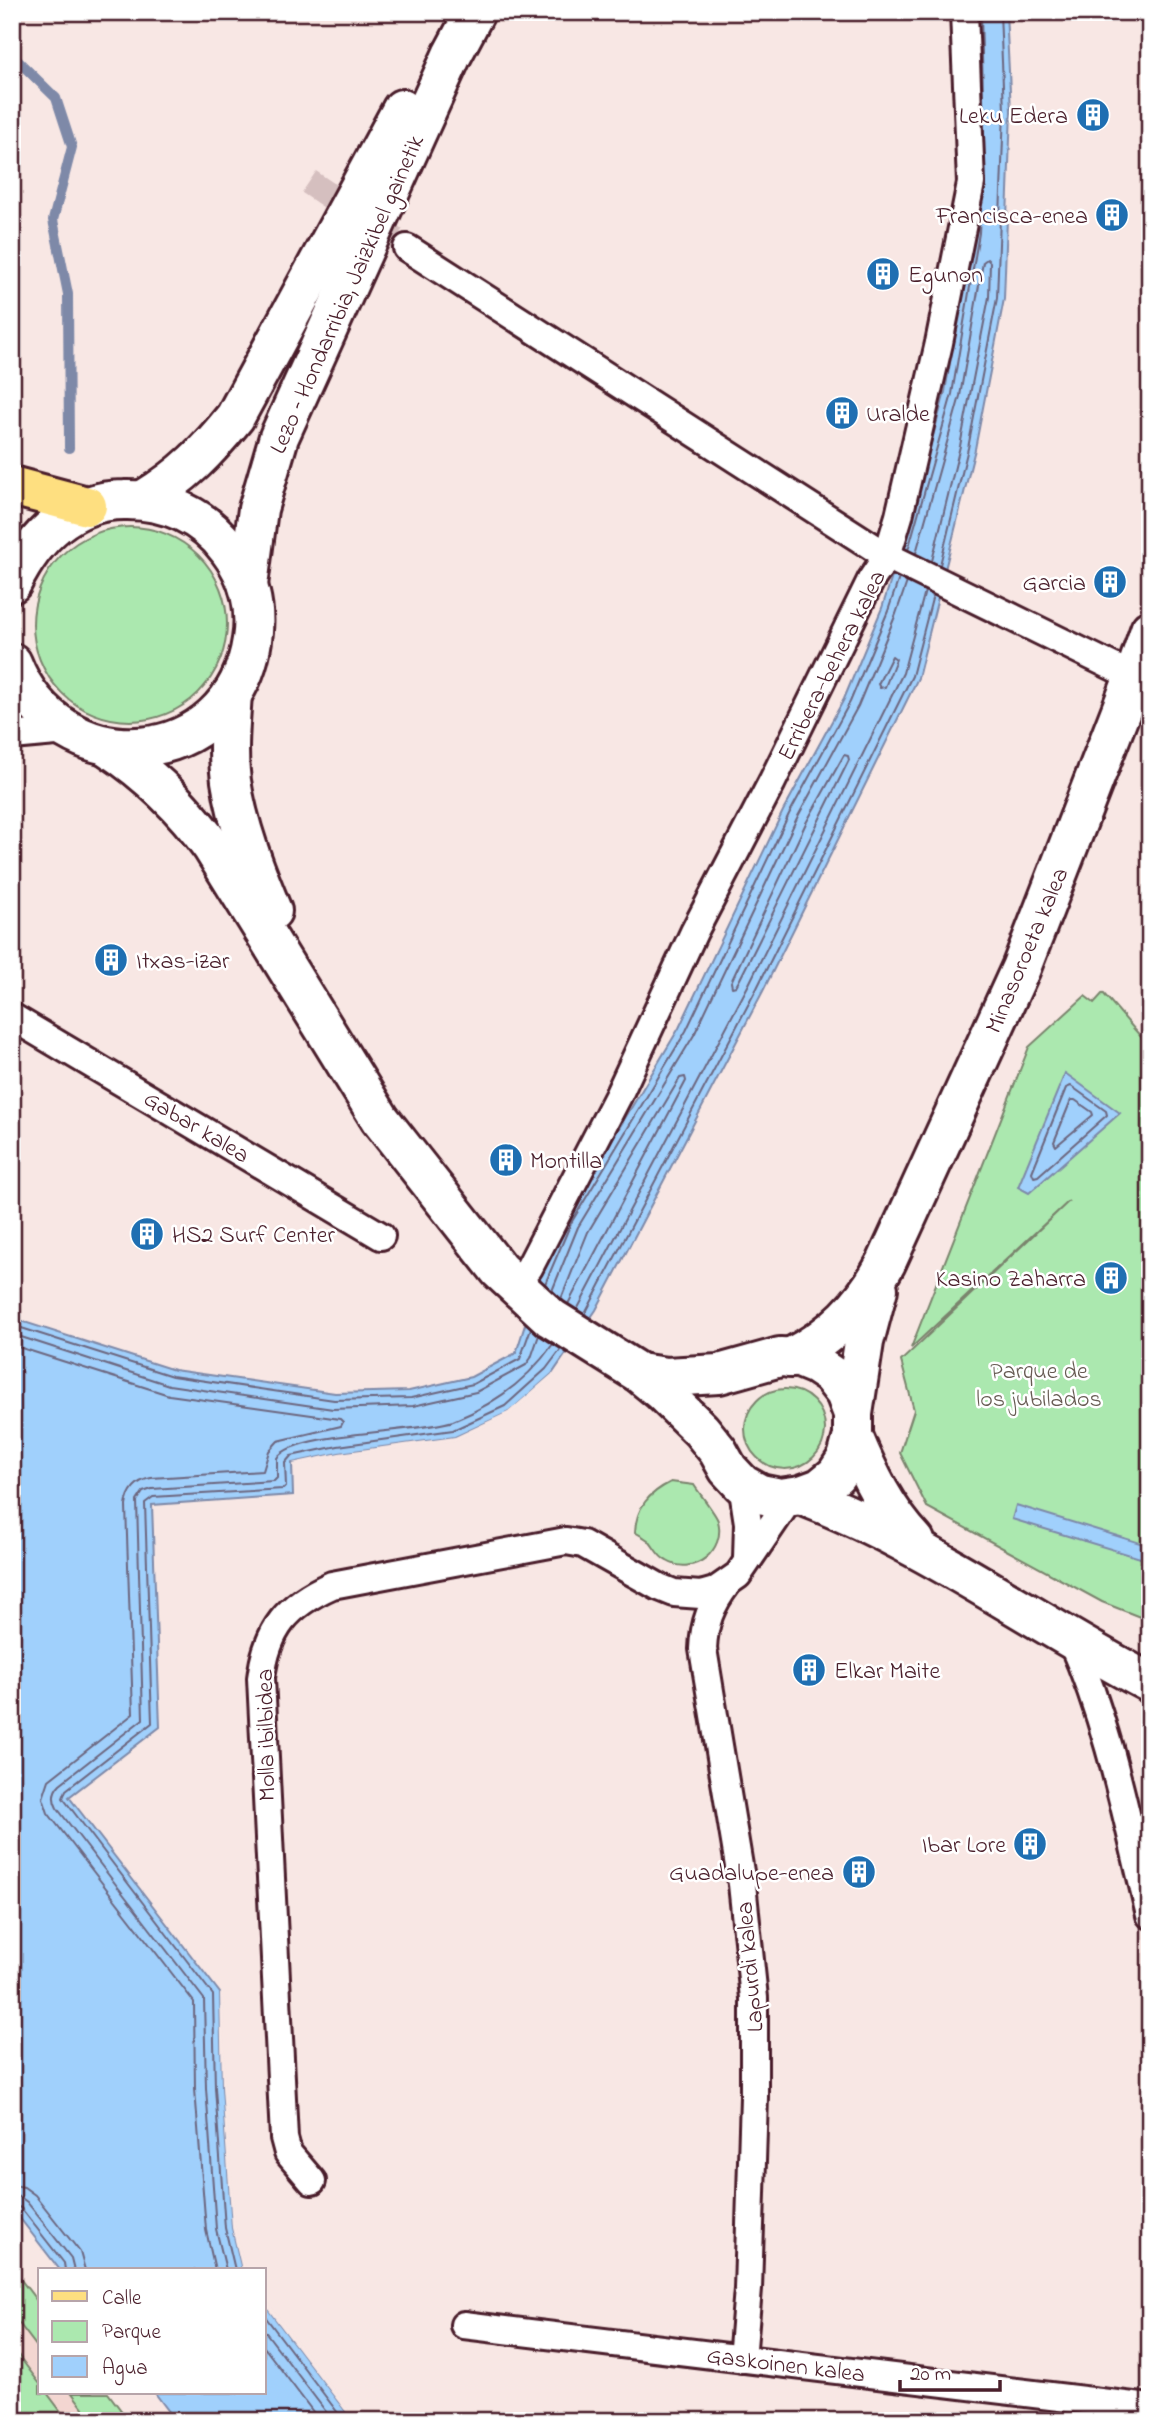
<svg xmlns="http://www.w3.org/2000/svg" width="1162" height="2433" viewBox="0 0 1162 2433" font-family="'Indie Flower',sans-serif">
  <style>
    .built { fill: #f3d6d1 }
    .green { fill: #abe8af; stroke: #7a846d; stroke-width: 2 }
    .water { fill: #a0d0fc; stroke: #7e89a8; stroke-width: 2 }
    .pier { fill: #f8e7e4 }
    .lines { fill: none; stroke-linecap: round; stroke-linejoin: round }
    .shore { stroke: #6c667f; stroke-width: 2 }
    .stream { stroke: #7e89a8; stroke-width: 10 }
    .street-tunnel { stroke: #d5bfbf; stroke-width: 26; stroke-dasharray: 26 13; stroke-linecap: butt }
    .street-casing { stroke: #4a1f2b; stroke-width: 32 }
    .secondary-casing { stroke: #4a1f2b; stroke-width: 44 }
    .primary-casing { stroke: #4a1f2b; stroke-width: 44 }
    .street { stroke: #fff; stroke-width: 26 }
    .secondary { stroke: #fff; stroke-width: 38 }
    .primary { stroke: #fedf80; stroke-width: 38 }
    .labels { text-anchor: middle; stroke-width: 5; stroke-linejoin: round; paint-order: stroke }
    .poi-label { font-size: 24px; fill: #4a1f2b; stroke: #fff; text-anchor: end }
    .street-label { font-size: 24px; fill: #4a1f2b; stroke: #fff }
    .park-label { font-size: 24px; fill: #675b53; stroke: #fff }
  </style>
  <rect width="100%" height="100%" fill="#f8e7e4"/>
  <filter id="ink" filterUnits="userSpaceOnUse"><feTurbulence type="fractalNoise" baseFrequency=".0143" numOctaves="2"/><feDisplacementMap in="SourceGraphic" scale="14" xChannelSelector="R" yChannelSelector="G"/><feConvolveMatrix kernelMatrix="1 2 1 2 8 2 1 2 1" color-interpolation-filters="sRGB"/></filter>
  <g filter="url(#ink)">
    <!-- built -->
    <path class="built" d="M 12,2268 L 40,2305 L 40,2393 L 108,2393 L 129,2421 L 12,2421 Z"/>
    <!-- green -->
    <g class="green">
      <circle cx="130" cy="624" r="97"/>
      <path d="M 1103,993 L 1142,1038 L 1150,1031 L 1150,1621 L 1102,1602 L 927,1507 L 900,1453 L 914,1410 L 901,1361 L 1069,1201 L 911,1348 L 1029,1047 L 1085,996 L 1094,1003 Z"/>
      <circle cx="785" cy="1429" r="40"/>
      <path d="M 671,1482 L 694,1485 C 699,1493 717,1515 718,1521 C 726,1550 694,1577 667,1561 C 658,1557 655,1548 649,1541 C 645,1537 639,1535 635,1532 C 636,1507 649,1493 671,1482 Z"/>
      <path d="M 12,2268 L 40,2305 L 40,2351 L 12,2314 Z"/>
      <path d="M 12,2347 L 40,2384 L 40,2393 L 47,2393 L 68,2421 L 12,2421 Z"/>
      <path d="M 72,2393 L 108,2393 L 129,2421 L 93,2421 Z"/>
    </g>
    <!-- water -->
    <g class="water">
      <path d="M 974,12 L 1006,12 L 1011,111 L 1004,299 L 975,449 L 918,678 L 763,991 L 596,1310 L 552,1374 L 509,1412 L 455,1437 L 339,1453 L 292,1463 L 293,1495 L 152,1505 L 160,1727 L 69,1797 L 220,1993 L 222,2088 L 232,2228 L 242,2270 L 60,2270 L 12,2208 L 12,1318 L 174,1370 L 335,1393 L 409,1391 L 471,1377 L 516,1353 L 543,1268 L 564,1220 L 679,1028 L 783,811 L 844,699 L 882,608 L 909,524 L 945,392 L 972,232 Z"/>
      <path d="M 1065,1073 L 1120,1113 L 1029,1193 L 1018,1187 Z"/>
      <path d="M 1016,1505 L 1150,1546 L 1150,1561 L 1012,1519 Z"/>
      <path d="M 264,2304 L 353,2421 L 176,2421 L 155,2393 L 264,2393 Z"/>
    </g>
    <!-- pier -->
    <g class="pier">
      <path d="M 552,1374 L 555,1375 L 511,1414 L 456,1440 L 340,1456 L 310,1463 L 292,1463 L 339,1453 L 455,1437 L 508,1412 Z"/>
      <path d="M 220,1993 L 223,1997 L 225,2088 L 235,2227 L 245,2270 L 242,2270 L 232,2228 L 222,2088 Z"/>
      <path d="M 264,2300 L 267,2302 L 356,2421 L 353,2421 L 264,2304 Z"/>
    </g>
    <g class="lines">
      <!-- shore -->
      <g class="shore">
        <path d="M 981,12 L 984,139"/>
        <path d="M 908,550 L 952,394 L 979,233 L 980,213"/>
        <path d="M 916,553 L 960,396 L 983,262 L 987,259 L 990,262 L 989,297 L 960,446 L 932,561"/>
        <path d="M 940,565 L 968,448 L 997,298 L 1004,111 L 1000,12"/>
        <path d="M 892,656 L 896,659 L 885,687 L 880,688 L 878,684 Z"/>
        <path d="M 844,755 L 848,756 L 849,760 L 740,979 L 736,986 L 732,987 L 731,982 L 806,823 Z"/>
        <path d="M 1071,1086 L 1106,1111 L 1107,1115 L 1038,1176 L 1034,1177 L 1032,1172 L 1066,1088 Z"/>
        <path d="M 1071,1100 L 1075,1100 L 1092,1112 L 1093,1115 L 1056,1146 L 1054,1142 Z"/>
        <path d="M 545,1284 L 571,1223 L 686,1031 L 789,814 L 850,702 L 888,611 L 899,578"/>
        <path d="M 552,1291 L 578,1227 L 694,1035 L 797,818 L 858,706 L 896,614 L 907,582"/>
        <path d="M 561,1299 L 588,1232 L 680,1078 L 685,1077 L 686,1081 L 568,1304"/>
        <path d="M 577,1310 L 749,984 L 903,673 L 925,591"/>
        <path d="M 585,1314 L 757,988 L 912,676 L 933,595"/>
        <path d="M 12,1325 L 172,1376 L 334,1400 L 411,1398 L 473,1384 L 520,1359 L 531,1328"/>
        <path d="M 12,1334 L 169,1385 L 333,1409 L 413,1406 L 476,1392 L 526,1365 L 531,1358 L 539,1335"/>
        <path d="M 12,1345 L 169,1395 L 340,1419 L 343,1422 L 341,1426 L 278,1441 L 269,1451 L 263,1471 L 151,1478 C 136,1481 128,1490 126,1506 L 133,1714 L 49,1780 L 43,1798 L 48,1813 L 194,2002 L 195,2089 L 206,2230 L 215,2270"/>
        <path d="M 12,2185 L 24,2187 L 35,2195 L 80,2252 L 85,2270"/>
        <path d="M 12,2196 L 20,2197 L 27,2202 L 71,2258 L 74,2270"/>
        <path d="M 12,2205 L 21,2208 L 64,2263 L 65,2270"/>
        <path d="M 226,2270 L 216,2229 L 206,2088 L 204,1999 L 57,1808 C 52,1799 53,1791 60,1784 L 143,1719 L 137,1501 L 143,1492 L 152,1489 L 274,1481 L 277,1478 L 277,1458 C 294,1431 419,1433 453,1421 C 493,1405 528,1380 553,1344"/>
        <path d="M 235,2270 L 225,2228 L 215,2088 L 213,1995 L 63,1798 L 66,1790 L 152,1723 L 145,1503 L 153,1497 L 283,1489 L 286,1486 L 285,1463 L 291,1456 L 338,1446 L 453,1430 L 505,1406 L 546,1369 L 561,1349"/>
        <path d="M 264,2315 L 344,2421"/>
        <path d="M 264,2330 L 333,2421"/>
        <path d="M 264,2347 L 320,2421"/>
      </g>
      <!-- stream -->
      <path class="stream" d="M 12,55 L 56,98 L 72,147 L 53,220 L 68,294 L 69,448"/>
      <!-- street-tunnel -->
      <path class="street-tunnel" d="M 309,182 L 407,248"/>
      <!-- street casing -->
      <g class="street-casing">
        <g id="street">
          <path d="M 407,248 L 887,556 L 1134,677"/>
          <path d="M 12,736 L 67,731"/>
          <path d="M 12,1017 L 381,1236"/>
          <path d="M 529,1268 L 618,1096 L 694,932 L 772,782 L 871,580 L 887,556 L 899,516 L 939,343 L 971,183 L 964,12"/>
          <path d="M 742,1484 L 748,1523 L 747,1559"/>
          <path d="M 727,1584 C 711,1605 704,1623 703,1649 L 742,1884 L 754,1998 L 754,2097 L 748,2289 L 742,2359"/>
          <path d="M 1071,1640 C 1110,1728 1127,1821 1150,1915"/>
          <path d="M 312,2181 L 288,2153 L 284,2138 L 261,1678 C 267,1629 287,1605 332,1585 L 566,1541 L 583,1544 L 659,1587 L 674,1593 L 701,1595 L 715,1591 L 738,1575 L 791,1497"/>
          <path d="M 464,2325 L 1150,2408"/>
        </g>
      </g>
      <!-- secondary casing -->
      <g class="secondary-casing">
        <g id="secondary">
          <path d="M 145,499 C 183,476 207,452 235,417 L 402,109"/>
          <path d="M 12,583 C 34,538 70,500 124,500 C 166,499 204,516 229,550 C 249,576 257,608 252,640 C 233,771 60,786 12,663"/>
          <path d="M 248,585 L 258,509 L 279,437 L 452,55 L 475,12"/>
          <path d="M 232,694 C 230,723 227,752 231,781 C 238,826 255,870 272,911"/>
          <path d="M 107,746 C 149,774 182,805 212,847 L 380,1119 L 499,1270 L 551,1318 L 639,1373 L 661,1391 L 701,1430 L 718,1451 L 728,1469 L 742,1484 L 760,1494 L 780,1498 L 801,1495 L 820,1488 L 836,1475 L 847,1458 L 853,1436 L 853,1414 L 845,1393 L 831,1375 L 816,1365 L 799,1358 L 780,1357 L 719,1374 L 666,1377 L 639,1373"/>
          <path d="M 790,1358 C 834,1335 863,1306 886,1263 L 1021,968 L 1134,677 L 1150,630"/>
          <path d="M 853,1414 L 864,1342 L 878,1289"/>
          <path d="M 853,1436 C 869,1475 886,1510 915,1541"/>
          <path d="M 801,1495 C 927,1543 1031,1621 1150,1683"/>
        </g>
      </g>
      <!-- primary casing -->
      <g class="primary-casing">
        <path id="primary" d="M 12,486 L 87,506"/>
      </g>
      <!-- street -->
      <use href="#street" class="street"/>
      <!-- secondary -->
      <use href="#secondary" class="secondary"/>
      <!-- primary -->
      <use href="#primary" class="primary"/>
    </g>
  </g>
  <!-- icons -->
  <defs>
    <g id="building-disc" transform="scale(1.75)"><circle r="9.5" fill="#1f6fb2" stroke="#fff"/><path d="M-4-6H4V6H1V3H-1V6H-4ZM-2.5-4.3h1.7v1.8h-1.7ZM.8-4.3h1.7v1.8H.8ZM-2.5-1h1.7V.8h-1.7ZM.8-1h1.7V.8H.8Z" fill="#fff"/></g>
  </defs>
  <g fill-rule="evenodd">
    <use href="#building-disc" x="1093" y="115"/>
    <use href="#building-disc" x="1112" y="215"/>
    <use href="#building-disc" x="883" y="274"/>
    <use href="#building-disc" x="842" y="413"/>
    <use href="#building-disc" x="1110" y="582"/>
    <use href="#building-disc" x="111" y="960"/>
    <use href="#building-disc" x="506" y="1160"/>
    <use href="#building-disc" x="147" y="1234"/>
    <use href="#building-disc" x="1111" y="1278"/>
    <use href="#building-disc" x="809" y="1670"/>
    <use href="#building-disc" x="1030" y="1844"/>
    <use href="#building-disc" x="859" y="1872"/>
  </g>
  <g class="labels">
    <!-- poi labels -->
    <g class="poi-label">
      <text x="1068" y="123">Leku Edera</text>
      <text x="1088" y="223">Francisca-enea</text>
      <text x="908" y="282" text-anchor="start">Egunon</text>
      <text x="866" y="421" text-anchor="start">Uralde</text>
      <text x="1086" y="590">Garcia</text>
      <text x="136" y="968" text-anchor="start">Itxas-izar</text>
      <text x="530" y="1168" text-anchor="start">Montilla</text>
      <text x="172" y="1242" text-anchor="start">HS2 Surf Center</text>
      <text x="1086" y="1286">Kasino Zaharra</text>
      <text x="834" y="1678" text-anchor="start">Elkar Maite</text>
      <text x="1006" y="1852">Ibar Lore</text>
      <text x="834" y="1880">Guadalupe-enea</text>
    </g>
    <!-- street labels -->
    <g class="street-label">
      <text transform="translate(346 294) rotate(-66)" y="8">Lezo – Hondarribia, Jaizkibel gainetik</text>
      <text transform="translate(831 665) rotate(-63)" y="8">Erribera-behera kalea</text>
      <text transform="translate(1026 950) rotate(-67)" y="8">Minasoroeta kalea</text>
      <text transform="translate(197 1126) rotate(31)" y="8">Gabar kalea</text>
      <text transform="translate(265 1735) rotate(-91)" y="8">Molla ibilbidea</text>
      <text transform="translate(749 1967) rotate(-95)" y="8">Lapurdi kalea</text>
      <text transform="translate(786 2364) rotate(7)" y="8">Gaskoinen kalea</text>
    </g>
    <!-- park labels -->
    <g class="park-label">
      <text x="1039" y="1378">Parque de<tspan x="1039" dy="28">los jubilados</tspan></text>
    </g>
  </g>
  <!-- margin -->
  <rect width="1162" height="2433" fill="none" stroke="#fff" stroke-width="42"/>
  <rect x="21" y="21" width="1120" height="2391" fill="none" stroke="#4a1f2b" stroke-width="2.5" filter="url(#ink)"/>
  <!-- legend -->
  <rect x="38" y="2268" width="228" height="126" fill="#ffffff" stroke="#b7a5aa" stroke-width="2"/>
  <rect x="52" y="2291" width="35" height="10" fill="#fedf80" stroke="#b7a5aa" stroke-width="2"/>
  <text x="102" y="2304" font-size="21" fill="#4a1f2b">Calle</text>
  <rect x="52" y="2321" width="35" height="21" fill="#abe8af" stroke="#b7a5aa" stroke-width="2"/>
  <text x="102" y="2338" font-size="21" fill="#4a1f2b">Parque</text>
  <rect x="52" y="2356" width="35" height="21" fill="#a0d0fc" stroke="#b7a5aa" stroke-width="2"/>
  <text x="102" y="2374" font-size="21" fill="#4a1f2b">Agua</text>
  <!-- scale -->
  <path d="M900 2380v10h100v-10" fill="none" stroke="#4a1f2b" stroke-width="3.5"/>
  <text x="910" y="2380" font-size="21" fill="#4a1f2b" stroke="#ffffff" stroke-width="5" paint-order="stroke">20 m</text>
</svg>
